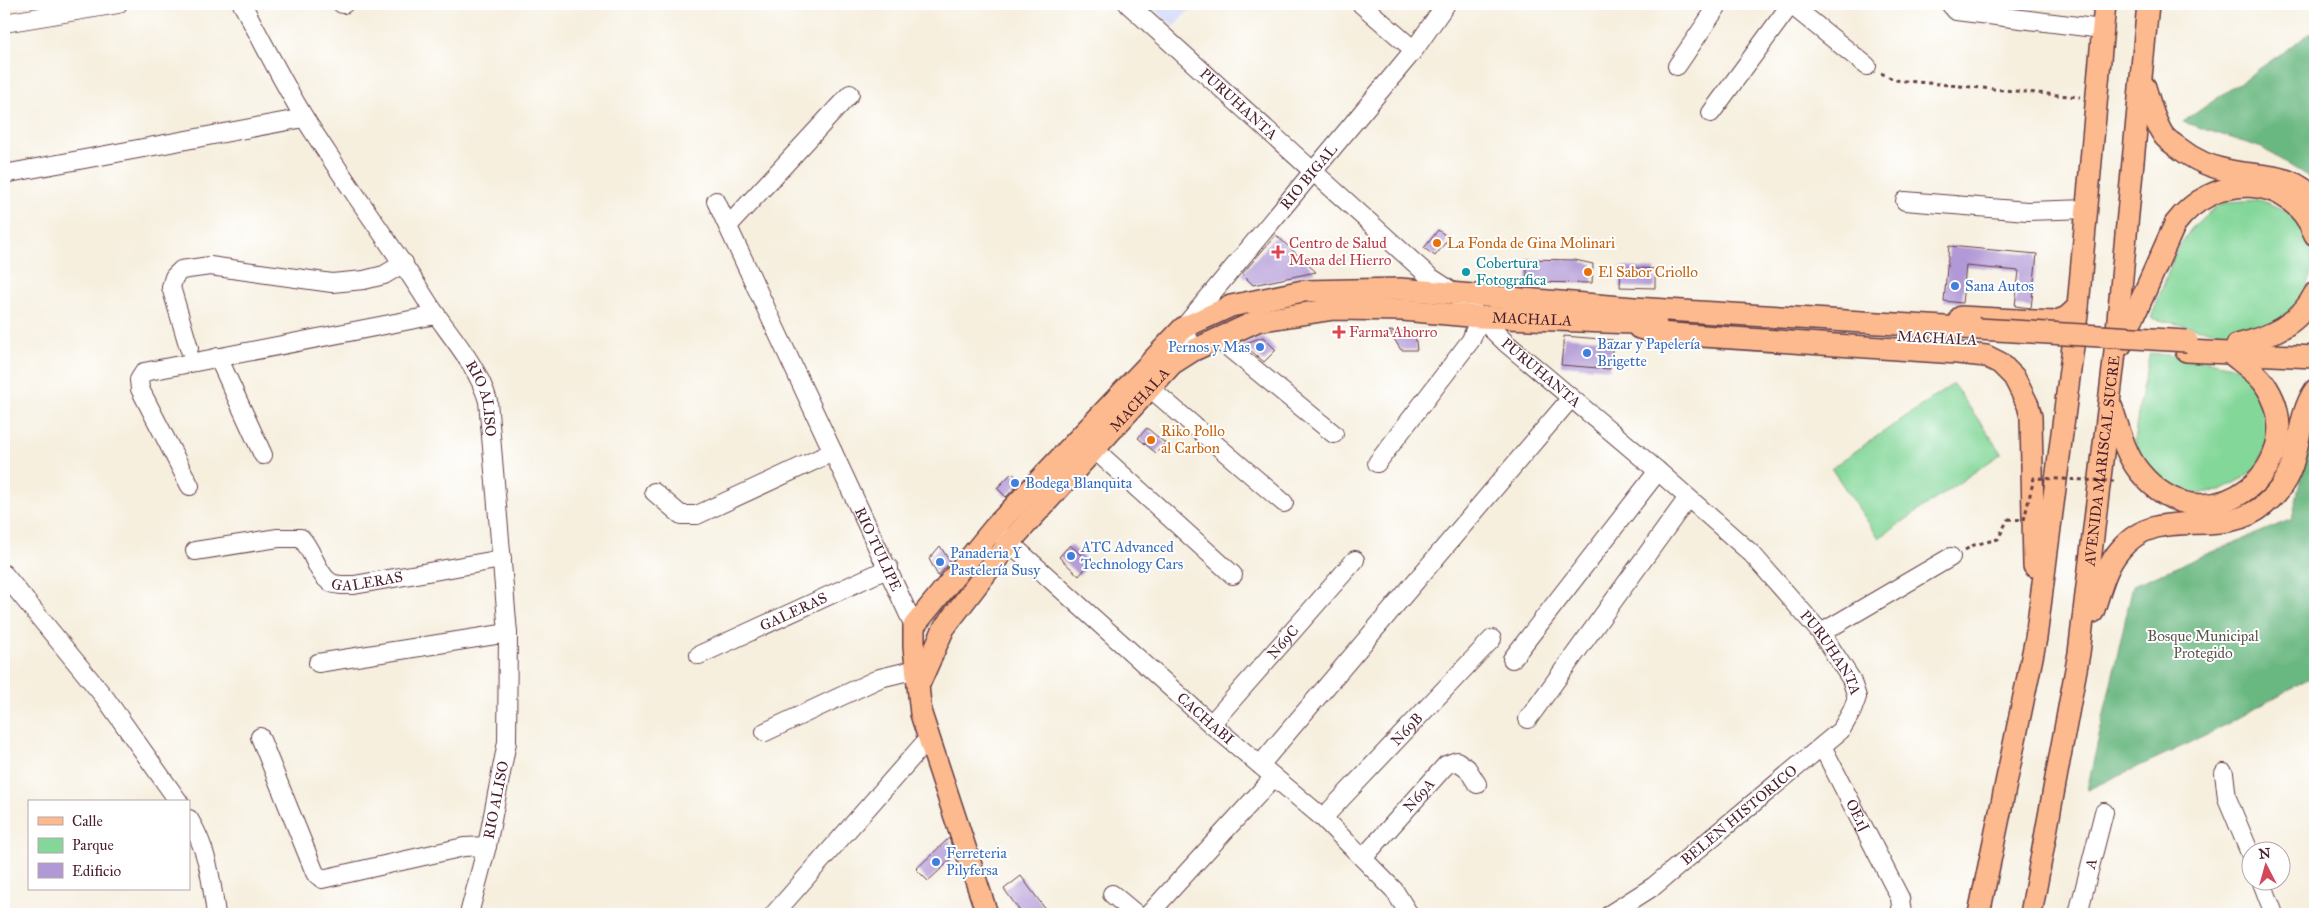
<svg xmlns="http://www.w3.org/2000/svg" width="2319" height="918" viewBox="0 0 2319 918" font-family="'IM FELL Great Primer',serif">
  <style>
    .built { fill: #d1d9f9 }
    .green { fill: #83d799; stroke: #667b62 }
    .forest { fill: #6ab881; stroke: #5a6c56 }
    .building { fill: #b198d6 }
    .lines { fill: none; stroke-linecap: round; stroke-linejoin: round }
    .minor-casing { stroke: #643e46; stroke-width: 20 }
    .major-casing { stroke: #643e46; stroke-width: 24 }
    .path { stroke: #643e46; stroke-width: 3; stroke-dasharray: 4 4; stroke-linecap: butt }
    .minor { stroke: #fff; stroke-width: 18 }
    .major { stroke: #fcba8e; stroke-width: 21 }
    .major-bridge-casing { stroke: #643e46; stroke-width: 24; stroke-linecap: butt }
    .path-bridge { stroke: #643e46; stroke-width: 3; stroke-dasharray: 4 4; stroke-linecap: butt }
    .major-bridge { stroke: #fcba8e; stroke-width: 21 }
    .food-dot { fill: #e8710a; stroke: #fff; stroke-width: 2 }
    .health-dot { fill: #e0444e; stroke: #fff; stroke-width: 2 }
    .culture-dot { fill: #0f9aa8; stroke: #fff; stroke-width: 2 }
    .shop-dot { fill: #3f7fe0; stroke: #fff; stroke-width: 2 }
    .labels { text-anchor: middle; stroke-width: 4; stroke-linejoin: round; paint-order: stroke }
    .street-label { font-size: 15px; fill: #4a1f2b; stroke: #fff }
    .health-label { font-size: 15px; fill: #be3a42; stroke: #fff; text-anchor: start }
    .food-label { font-size: 15px; fill: #c56008; stroke: #fff; text-anchor: start }
    .culture-label { font-size: 15px; fill: #0d838f; stroke: #fff; text-anchor: start }
    .shop-label { font-size: 15px; fill: #366cbe; stroke: #fff; text-anchor: start }
    .park-label { font-size: 15px; fill: #5b564c; stroke: #fff }
  </style>
  <rect width="100%" height="100%" fill="#fff"/>
  <filter id="ink" filterUnits="userSpaceOnUse"><feTurbulence type="fractalNoise" baseFrequency=".02" numOctaves="2"/><feDisplacementMap in="SourceGraphic" scale="10" xChannelSelector="R" yChannelSelector="G"/><feConvolveMatrix kernelMatrix="1 2 1 2 8 2 1 2 1" color-interpolation-filters="sRGB"/></filter>
  <filter id="wash" filterUnits="userSpaceOnUse"><feTurbulence type="fractalNoise" baseFrequency=".0096" numOctaves="4" result="noise"/><feDisplacementMap in="SourceGraphic" scale="20" xChannelSelector="R" yChannelSelector="G"/><feGaussianBlur stdDeviation="1.12" result="paint"/><feColorMatrix in="noise" values="0 0 0 0 0 0 0 0 0 0 0 0 0 0 0 0 0 1.4 0 .05"/><feComposite in="paint" operator="in"/></filter>
  <g filter="url(#wash)">
    <rect width="100%" height="100%" fill="#f6efde"/>
    <!-- built -->
    <path class="built" d="M 1148,4 L 1195,4 L 1174,26 Z"/>
    <!-- green -->
    <g class="green">
      <path d="M 2259,200 C 2272,205 2289,210 2299,221 C 2319,245 2313,295 2291,316 C 2283,323 2266,329 2256,333 C 2238,339 2172,323 2151,318 L 2176,251 L 2191,229 L 2215,208 L 2228,202 Z"/>
      <path d="M 2150,353 L 2200,359 L 2236,367 L 2251,377 L 2271,409 L 2271,434 L 2256,469 L 2242,479 L 2220,491 L 2196,493 L 2181,489 L 2150,476 L 2134,441 L 2142,389 Z"/>
      <path d="M 1953,384 L 2002,453 L 1879,538 L 1831,468 Z"/>
    </g>
    <!-- forest -->
    <g class="forest">
      <path d="M 2315,30 L 2315,181 L 2262,148 L 2183,122 Z"/>
      <path d="M 2315,412 L 2315,675 L 2207,735 L 2087,790 L 2133,585 L 2292,519 Z"/>
    </g>
    <g id="blocks">
      <!-- building -->
      <g class="building">
        <path d="M 1438,230 L 1449,238 L 1435,256 L 1424,248 Z"/>
        <path d="M 1276,235 L 1316,272 L 1253,285 L 1242,274 Z"/>
        <path d="M 1949,246 L 2037,254 L 2031,308 L 2015,306 L 2019,271 L 1966,266 L 1962,303 L 1944,301 Z"/>
        <path d="M 1527,259 L 1575,260 L 1593,264 L 1592,283 L 1527,282 Z"/>
        <path d="M 1621,267 L 1655,269 L 1655,288 L 1620,287 Z"/>
        <path d="M 1389,331 L 1415,333 L 1417,350 L 1401,350 Z"/>
        <path d="M 1564,336 L 1613,340 L 1610,369 L 1561,365 Z"/>
        <path d="M 1263,337 L 1276,350 L 1264,362 L 1243,344 Z"/>
        <path d="M 1147,428 L 1165,443 L 1156,453 L 1138,438 Z"/>
        <path d="M 1012,473 L 1021,481 L 1006,497 L 997,488 Z"/>
        <path d="M 1070,545 L 1090,563 L 1079,576 L 1059,557 Z"/>
        <path d="M 940,546 L 950,562 L 938,576 L 929,559 Z"/>
        <path d="M 949,838 L 955,856 L 928,881 L 916,869 Z"/>
        <path d="M 1021,876 L 1049,914 L 1022,914 L 1004,889 Z"/>
      </g>
    </g>
  </g>
  <g filter="url(#ink)">
    <use href="#blocks" fill-opacity="0" stroke="#643e46" stroke-width="1"/>
    <g class="lines">
      <!-- minor casing -->
      <g class="minor-casing">
        <g id="minor">
          <path id="s1" d="M 242,4 C 263,42 282,81 304,117 C 343,180 388,239 427,301 C 448,334 477,363 488,401 L 508,633 L 507,742 L 487,846 L 469,914"/>
          <path d="M 342,4 L 344,4"/>
          <path id="s2" d="M 1128,4 L 1430,277 L 1453,292 L 1506,343 L 1658,471 L 1752,554 L 1821,633 L 1851,679 L 1857,697 L 1852,711 L 1841,730 L 1654,886 L 1610,914"/>
          <path d="M 1361,4 L 1414,50"/>
          <path d="M 1790,4 L 1867,66"/>
          <path d="M 1950,4 L 1956,11 L 2102,29"/>
          <path d="M 4,23 L 118,4"/>
          <path d="M 1677,66 L 1719,4"/>
          <path d="M 1711,113 L 1791,4"/>
          <path d="M 4,174 L 304,118"/>
          <path id="s3" d="M 716,201 L 914,626"/>
          <path d="M 1905,201 L 2027,211 L 2088,209"/>
          <path d="M 728,226 L 850,94"/>
          <path d="M 1218,339 L 1334,434"/>
          <path d="M 189,348 L 171,287 L 174,277 L 181,270 L 210,266 L 332,283 L 364,280 L 384,275 L 404,263"/>
          <path id="s4" d="M 1194,350 L 1183,328 L 1414,50 L 1446,4"/>
          <path d="M 218,357 L 263,455"/>
          <path d="M 1150,388 L 1284,503"/>
          <path d="M 1094,449 L 1233,575"/>
          <path d="M 1377,463 L 1471,340 L 1480,317"/>
          <path d="M 190,486 L 140,389 L 139,380 L 144,372 L 436,315"/>
          <path d="M 654,492 L 681,515 L 697,515 L 833,452"/>
          <path id="s5" d="M 1000,534 L 1211,724 L 1323,818 L 1394,890 L 1409,914"/>
          <path id="s6" d="M 195,551 L 278,538 L 301,538 C 313,550 317,574 330,582 C 336,586 347,585 354,585 L 502,559"/>
          <path d="M 4,574 L 106,699 L 179,802"/>
          <path d="M 1821,633 L 1951,557"/>
          <path id="s7" d="M 699,655 L 889,568"/>
          <path d="M 1512,659 L 1658,471"/>
          <path d="M 318,663 L 508,633"/>
          <path d="M 1528,719 L 1687,499"/>
          <path id="s8" d="M 1211,724 L 1355,560"/>
          <path d="M 765,732 L 880,678 L 917,669"/>
          <path d="M 260,737 L 315,873 L 322,879 L 464,847 L 487,846"/>
          <path id="s9" d="M 1822,746 L 1900,898 L 1902,914"/>
          <path d="M 1260,765 L 1571,398"/>
          <path d="M 2224,773 L 2227,798 L 2252,858"/>
          <path id="s10" d="M 1323,818 L 1492,639"/>
          <path d="M 189,819 C 208,850 211,879 216,914"/>
          <path id="s11" d="M 1363,858 L 1446,765 L 1457,761 L 1467,768 L 1477,784"/>
          <path d="M 2261,880 L 2274,914"/>
          <path d="M 1112,894 L 1136,914"/>
          <path d="M 774,914 L 928,739"/>
          <path d="M 1149,914 L 1274,777"/>
          <path id="s12" d="M 2078,914 L 2104,812"/>
        </g>
      </g>
      <!-- major casing -->
      <g class="major-casing">
        <g id="major">
          <path d="M 2145,87 C 2150,103 2154,122 2164,136 C 2168,141 2175,145 2179,148 C 2194,160 2213,168 2231,171 C 2262,177 2294,173 2315,200"/>
          <path d="M 1961,317 L 2054,322 L 2067,317 L 2078,307"/>
          <path d="M 1639,328 L 1657,333 L 1957,353 L 1986,356 L 2000,363 L 2014,377 L 2028,405 L 2031,417 L 2034,566"/>
          <path d="M 2121,345 L 2175,224 C 2213,173 2290,171 2315,235"/>
          <path d="M 2237,345 C 2269,337 2299,325 2315,293"/>
          <path d="M 2186,351 L 2315,357"/>
          <path d="M 2112,408 C 2119,429 2125,454 2139,471 C 2208,557 2319,461 2264,383 C 2255,371 2242,363 2230,353"/>
          <path d="M 2093,612 C 2100,592 2105,567 2120,550 C 2159,502 2220,542 2264,505 C 2308,469 2290,428 2315,390"/>
          <path id="s13" d="M 920,682 L 944,628 L 1009,543 L 1172,364 L 1194,350 L 1257,321 L 1334,309 L 1403,310 L 1480,317 L 1656,324"/>
          <path d="M 987,914 L 921,714 L 914,647 L 914,626 L 994,528 L 1183,328 L 1231,306 L 1303,291 L 1400,289 L 1634,308 L 1978,329"/>
          <path d="M 1979,914 L 2036,638 L 2078,307 L 2105,4"/>
          <path id="s14" d="M 2031,914 L 2079,653 L 2114,361 L 2148,4"/>
        </g>
      </g>
      <!-- path -->
      <g class="path">
        <path d="M 1881,73 L 1895,80 L 2080,97"/>
        <path d="M 1965,550 L 1974,545 L 1998,539 L 2008,519"/>
      </g>
      <!-- minor -->
      <use href="#minor" class="minor"/>
      <!-- major -->
      <use href="#major" class="major"/>
      <!-- major-bridge casing -->
      <g class="major-bridge-casing">
        <path id="major-bridge" d="M 1978,329 L 2187,341"/>
      </g>
      <!-- path-bridge -->
      <path class="path-bridge" d="M 2008,519 L 2024,520 L 2034,478 L 2114,481"/>
      <!-- major-bridge -->
      <use href="#major-bridge" class="major-bridge"/>
    </g>
  </g>
  <!-- markers -->
  <g class="food-dot">
    <circle cx="1437" cy="243" r="5"/>
    <circle cx="1588" cy="272" r="5"/>
    <circle cx="1151" cy="440" r="5"/>
  </g>
  <g class="health-dot">
    <path d="M1275.5 244.5h5v5h5v5h-5v5h-5v-5h-5v-5h5z"/>
    <path d="M1336.5 324.5h5v5h5v5h-5v5h-5v-5h-5v-5h5z"/>
  </g>
  <circle class="culture-dot" cx="1466" cy="272" r="5"/>
  <g class="shop-dot">
    <circle cx="1955" cy="286" r="5"/>
    <circle cx="1260" cy="347" r="5"/>
    <circle cx="1587" cy="353" r="5"/>
    <circle cx="1015" cy="483" r="5"/>
    <circle cx="1071" cy="556" r="5"/>
    <circle cx="940" cy="562" r="5"/>
    <circle cx="936" cy="862" r="5"/>
  </g>
  <g class="labels">
    <!-- street labels -->
    <g class="street-label">
      <text dy="5" stroke="none"><textPath href="#s2" startOffset="149">PURUHANTA</textPath></text>
      <text dy="5" stroke="none"><textPath href="#s4" startOffset="221">RIO BIGAL</textPath></text>
      <text dy="5" stroke="none"><textPath href="#s13" startOffset="780">MACHALA</textPath></text>
      <text transform="translate(1937 338) rotate(3)" y="5">MACHALA</text>
      <text dy="5" stroke="none"><textPath href="#s2" startOffset="554">PURUHANTA</textPath></text>
      <text dy="5" stroke="none"><textPath href="#s1" startOffset="464">RIO ALISO</textPath></text>
      <text dy="5" stroke="none"><textPath href="#s13" startOffset="360">MACHALA</textPath></text>
      <text dy="5" stroke="none"><textPath href="#s14" startOffset="459">AVENIDA MARISCAL SUCRE</textPath></text>
      <text dy="5" stroke="none"><textPath href="#s3" startOffset="384">RIO TULIPE</textPath></text>
      <text dy="5" stroke="none"><textPath href="#s6" startOffset="198">GALERAS</textPath></text>
      <text dy="5" stroke="none"><textPath href="#s7" startOffset="104">GALERAS</textPath></text>
      <text dy="5" stroke="none"><textPath href="#s8" startOffset="109">N69C</textPath></text>
      <text dy="5" stroke="none"><textPath href="#s2" startOffset="959">PURUHANTA</textPath></text>
      <text dy="5" stroke="none"><textPath href="#s5" startOffset="276">CACHABI</textPath></text>
      <text dy="5" stroke="none"><textPath href="#s10" startOffset="122">N69B</textPath></text>
      <text dy="5" stroke="none"><textPath href="#s11" startOffset="84">N69A</textPath></text>
      <text transform="translate(496 800) rotate(-79)" y="5">RIO ALISO</text>
      <text transform="translate(1739 815) rotate(-40)" y="5">BELEN HISTORICO</text>
      <text dy="5" stroke="none"><textPath href="#s9" startOffset="78">OE1J</textPath></text>
      <text dy="5" stroke="none"><textPath href="#s12" startOffset="52">A</textPath></text>
    </g>
    <!-- health labels -->
    <g class="health-label">
      <text x="1289" y="248">Centro de Salud<tspan x="1289" dy="17">Mena del Hierro</tspan></text>
      <text x="1349" y="337">Farma Ahorro</text>
    </g>
    <!-- food labels -->
    <g class="food-label">
      <text x="1447" y="248">La Fonda de Gina Molinari</text>
      <text x="1598" y="277">El Sabor Criollo</text>
      <text x="1161" y="436">Riko Pollo<tspan x="1161" dy="17">al Carbon</tspan></text>
    </g>
    <!-- culture labels -->
    <g class="culture-label">
      <text x="1476" y="268">Cobertura<tspan x="1476" dy="17">Fotografica</tspan></text>
    </g>
    <!-- shop labels -->
    <g class="shop-label">
      <text x="1965" y="291">Sana Autos</text>
      <text x="1597" y="349">Bazar y Papelería<tspan x="1597" dy="17">Brigette</tspan></text>
      <text x="1250" y="352" text-anchor="end">Pernos y Mas</text>
      <text x="1025" y="488">Bodega Blanquita</text>
      <text x="1081" y="552">ATC Advanced<tspan x="1081" dy="17">Technology Cars</tspan></text>
      <text x="950" y="558">Panaderia Y<tspan x="950" dy="17">Pastelería Susy</tspan></text>
      <text x="946" y="858">Ferreteria<tspan x="946" dy="17">Pilyfersa</tspan></text>
    </g>
    <!-- park labels -->
    <g class="park-label">
      <text x="2203" y="641">Bosque Municipal<tspan x="2203" dy="17">Protegido</tspan></text>
    </g>
  </g>
  <!-- margin -->
  <rect width="2319" height="918" fill="none" stroke="#fff" stroke-width="20"/>
  <!-- legend -->
  <rect x="28" y="800" width="162" height="90" fill="#ffffff" stroke="#b7a5aa"/>
  <rect x="38" y="817" width="25" height="8" fill="#fcba8e" stroke="#b7a5aa"/>
  <text x="72" y="826" font-size="15" fill="#4a1f2b">Calle</text>
  <rect x="38" y="838" width="25" height="15" fill="#83d799" stroke="#b7a5aa"/>
  <text x="72" y="850" font-size="15" fill="#4a1f2b">Parque</text>
  <rect x="38" y="863" width="25" height="15" fill="#b198d6" stroke="#b7a5aa"/>
  <text x="72" y="876" font-size="15" fill="#4a1f2b">Edificio</text>
  <!-- north arrow -->
  <g transform="translate(2266 866) rotate(354)"><circle r="24" fill="#ffffff" stroke="#b7a5aa"/>
  <path d="M0-4L9 19L0 12L-9 19Z" fill="#d1495b"/>
  <text y="-8" font-size="14" font-weight="bold" text-anchor="middle" fill="#4a1f2b">N</text>
  </g>
</svg>
